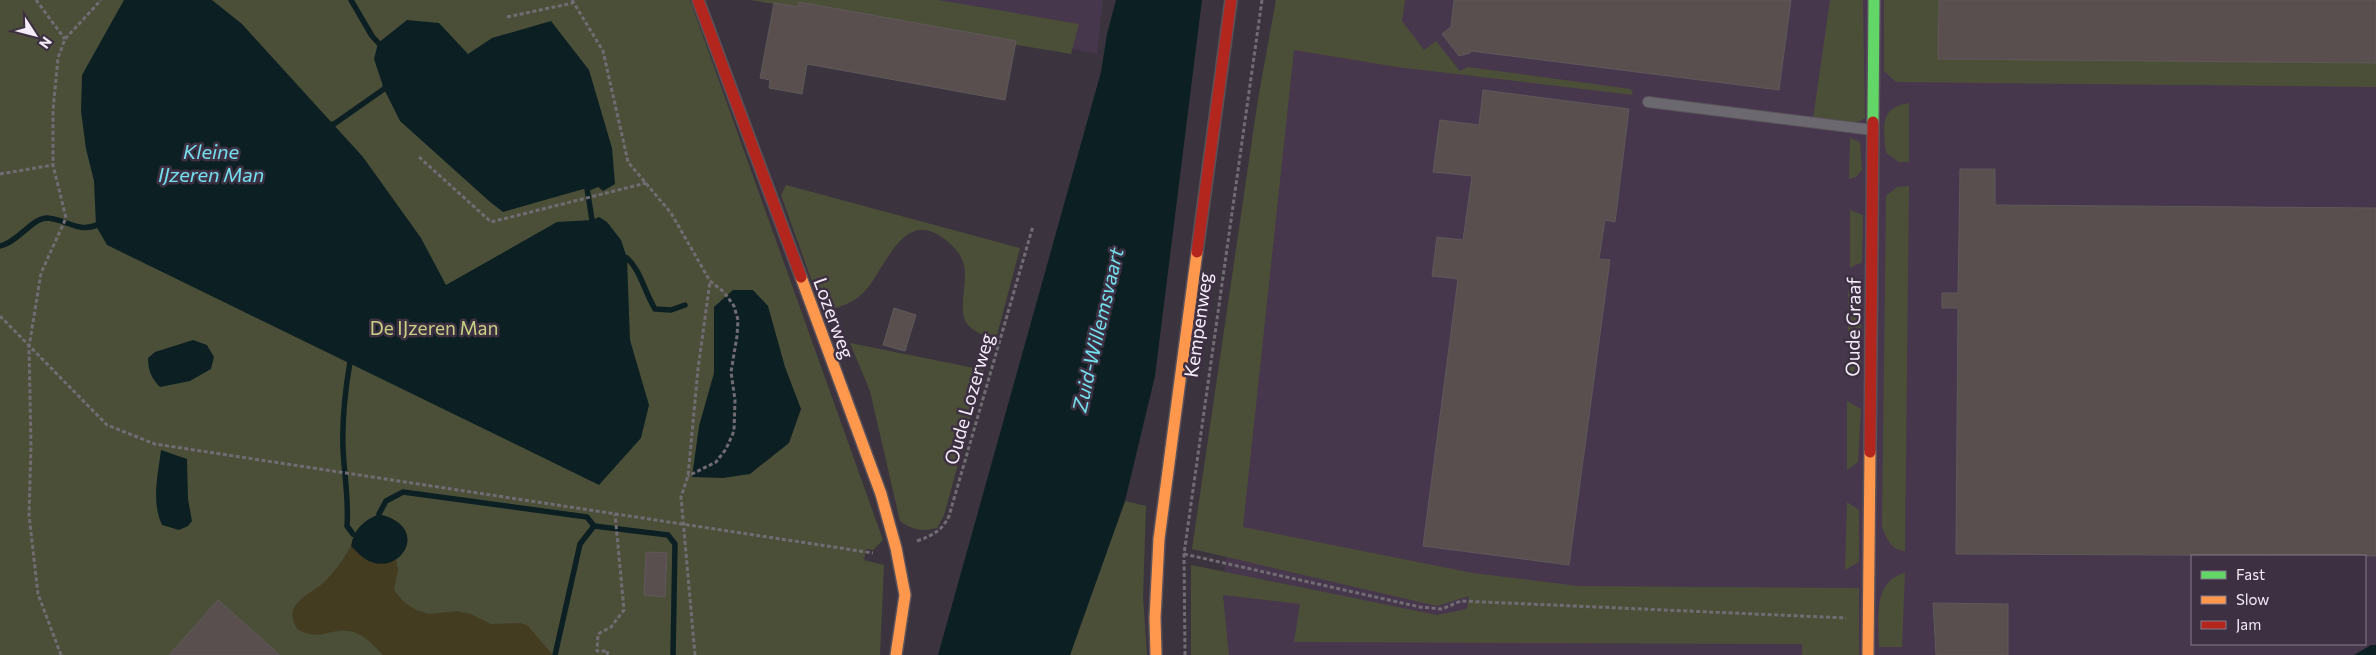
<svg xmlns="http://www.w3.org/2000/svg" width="2376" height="655" viewBox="0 0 2376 655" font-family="Commissioner,sans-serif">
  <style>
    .built { fill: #46374d; fill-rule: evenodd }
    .green { fill: #4c4f38 }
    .sand { fill: #443c21 }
    .water { fill: #0c2024 }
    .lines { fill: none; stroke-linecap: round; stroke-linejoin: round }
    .stream { stroke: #0c2024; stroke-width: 5.5 }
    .building { fill: #5a4f4f; stroke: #5f585a }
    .lane-casing { stroke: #59525b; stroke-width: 12 }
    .fast-casing { stroke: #59525b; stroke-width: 14 }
    .slow-casing { stroke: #59525b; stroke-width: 14 }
    .jam-casing { stroke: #59525b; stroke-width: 14 }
    .path { stroke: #716c73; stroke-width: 3; stroke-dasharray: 4 2.5; stroke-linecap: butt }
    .lane { stroke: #6c686f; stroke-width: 10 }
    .fast { stroke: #63d668; stroke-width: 11 }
    .slow { stroke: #ff974d; stroke-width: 11 }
    .jam { stroke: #b3261e; stroke-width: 11 }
    .labels { text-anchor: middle; stroke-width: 5; stroke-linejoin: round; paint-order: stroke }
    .street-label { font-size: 19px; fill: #f4ecf8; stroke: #3d3042 }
    .park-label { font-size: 19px; fill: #c6d182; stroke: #3d3042 }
    .water-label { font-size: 20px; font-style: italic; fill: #72e0ee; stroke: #3d3042 }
  </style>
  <rect width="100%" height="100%" fill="#3b343e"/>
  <!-- built -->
  <g class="built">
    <path d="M 843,0 L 1103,0 L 1097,54 Z"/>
    <path d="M 1392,0 L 2376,0 L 2376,655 L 1228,655 L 1221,597 L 1292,48 ZM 2192,556 L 2365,556 L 2365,644 L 2192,644 Z"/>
  </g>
  <!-- green -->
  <g class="green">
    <path d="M 0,0 L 690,0 L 883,540 L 873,550 L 866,549 L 864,560 L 884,565 L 880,655 L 0,655 Z"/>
    <path d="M 750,0 L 938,0 L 1079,24 L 1071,54 Z"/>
    <path d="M 1276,0 L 1405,0 L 1402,21 L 1424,50 L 1436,41 L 1460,71 L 1468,67 L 1631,89 L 1633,95 L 1397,67 L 1294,50 L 1243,527 L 1473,573 L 1578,586 L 1859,588 L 1859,655 L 1802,655 L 1802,644 L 1294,642 L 1300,604 L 1223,595 L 1229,655 L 1191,655 L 1191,565 L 1437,615 L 1467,609 L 1469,596 L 1437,606 L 1192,549 L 1258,99 Z"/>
    <path d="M 1830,0 L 1863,0 L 1865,118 L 1852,125 L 1813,119 Z"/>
    <path d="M 1884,0 L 1939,0 L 1938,59 L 2376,63 L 2376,87 L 1896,82 L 1884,71 Z"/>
    <path d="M 1909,103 L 1909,162 L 1899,162 L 1886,153 C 1884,128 1878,108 1909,103 Z"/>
    <path d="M 1850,138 L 1860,142 L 1862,170 L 1856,177 L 1849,179 Z"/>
    <path d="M 786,185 L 1020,248 L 996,339 C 987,336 976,333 969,326 C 955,313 970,279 963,262 C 960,253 954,247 947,241 C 903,203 885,271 864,292 C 853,304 838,307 823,312 L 781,195 Z"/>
    <path d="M 1909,186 L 1905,551 C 1891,550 1887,539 1882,527 L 1886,196 L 1897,187 Z"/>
    <path d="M 1850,210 L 1863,215 L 1862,262 L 1850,268 Z"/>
    <path d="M 1848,289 L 1861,297 L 1861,362 L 1848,377 Z"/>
    <path d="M 850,343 L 984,370 L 944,515 L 937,528 C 921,532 913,530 900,521 L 870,391 Z"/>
    <path d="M 1847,401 L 1861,409 L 1858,462 L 1847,470 Z"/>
    <path d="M 1125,501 L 1146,506 L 1143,597 L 1147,655 L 1070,655 Z"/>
    <path d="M 1847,502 L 1859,510 L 1859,562 L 1845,570 Z"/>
    <path d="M 1905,573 L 1902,647 L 1879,647 C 1879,620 1872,581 1905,573 Z"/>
  </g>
  <!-- sand -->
  <path class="sand" d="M 351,546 C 367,562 374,566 396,559 L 398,570 L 394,590 L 404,602 L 416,610 L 429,614 L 457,611 L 471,614 L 491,624 L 521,623 L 528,626 L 553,655 L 383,655 C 373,645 363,632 347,631 C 327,629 320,642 297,629 C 294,623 291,617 293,610 C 297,599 313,591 322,584 C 334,573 343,560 351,546 Z"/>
  <!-- water -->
  <g class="water">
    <path d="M 124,0 L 212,0 L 242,24 L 363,157 L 421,238 L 446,285 L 557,222 L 592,220 L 599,217 L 607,222 L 621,240 L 627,258 L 630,340 L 649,405 L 641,438 L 599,485 L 107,245 L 96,226 L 94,181 L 86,149 L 81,111 L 82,75 Z"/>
    <path d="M 1116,0 L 1202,0 L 1155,376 L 1125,501 L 1070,655 L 938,655 L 1101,72 L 1107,34 Z"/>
    <path d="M 407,20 L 439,23 L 468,54 L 492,38 L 551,21 L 589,70 L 612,148 L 615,184 L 603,191 L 598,187 L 591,190 L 587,188 L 503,212 L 489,201 L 400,121 L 384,89 L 374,59 L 378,43 Z"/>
    <path d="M 733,290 L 753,290 L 768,306 L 785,367 L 801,409 L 789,443 L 750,474 L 723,478 L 692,477 L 699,426 L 714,373 L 714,307 Z"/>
    <path d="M 193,340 L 207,345 L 214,357 L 211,369 L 190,381 L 160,387 C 151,378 148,370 148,358 L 155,352 Z"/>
    <path d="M 161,450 L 187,459 L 188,499 L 192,521 L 188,526 L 179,530 L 162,525 C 151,501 158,475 161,450 Z"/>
    <path d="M 379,514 C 432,527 401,576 369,561 C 362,558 356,551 351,546 C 354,529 363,521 379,514 Z"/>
    <path d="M 2371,645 L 2376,645 L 2376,655 L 2354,655 Z"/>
  </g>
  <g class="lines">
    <!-- stream -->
    <g class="stream">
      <path d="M 351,0 L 372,36 L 383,48"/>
      <path d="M 328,125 L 334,124 L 384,89 L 387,83"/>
      <path d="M 587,188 L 592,220"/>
      <path d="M 0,246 C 17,243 32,218 47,218 C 68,219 79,236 103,222"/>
      <path d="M 627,258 C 641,271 644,291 655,309 L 671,310 L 685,305"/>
      <path d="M 350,362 C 345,391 342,419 343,448 C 344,474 349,499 347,526 L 353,534"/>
      <path d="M 379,514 L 386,501 L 403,492 L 587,517 L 594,526 L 668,535 L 675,544 L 673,655"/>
      <path d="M 555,655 L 580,544 L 594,526"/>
    </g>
  </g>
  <!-- building -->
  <g class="building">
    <path d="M 1454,0 L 1791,0 L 1779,90 L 1471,51 L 1470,53 L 1459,56 L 1442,34 L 1451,27 Z"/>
    <path d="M 1939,0 L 2376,0 L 2376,63 L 1938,59 Z"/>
    <path d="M 799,2 L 1016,41 L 1005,100 L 807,64 L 802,94 L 769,88 L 770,80 L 760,78 L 774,3 L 798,7 Z"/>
    <path d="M 1483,90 L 1629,109 L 1615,222 L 1605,220 L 1599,259 L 1610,260 L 1569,565 L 1423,546 L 1458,279 L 1432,276 L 1437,237 L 1463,240 L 1472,176 L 1433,172 L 1440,120 L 1479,125 Z"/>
    <path d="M 1960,169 L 1995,169 L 1995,205 L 2376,208 L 2376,556 L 1956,554 L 1958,308 L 1942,308 L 1942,293 L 1958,293 Z"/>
    <path d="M 894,308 L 916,315 L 905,351 L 883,345 Z"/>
    <path d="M 646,552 L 667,553 L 665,597 L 644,595 Z"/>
    <path d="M 218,600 L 280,655 L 169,655 Z"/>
    <path d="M 1933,603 L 2008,604 L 2008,655 L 1936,655 Z"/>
  </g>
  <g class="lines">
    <!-- lane casing -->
    <g class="lane-casing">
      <path id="lane" d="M 1648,102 L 1873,130"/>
    </g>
    <!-- fast casing -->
    <g class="fast-casing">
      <path id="fast" d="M 1873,122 L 1874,0"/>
    </g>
    <!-- slow casing -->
    <g class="slow-casing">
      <g id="slow">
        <path d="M 801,277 L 881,494 L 896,548 L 905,595 L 896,655"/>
        <path d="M 1156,655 L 1155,618 L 1159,539 L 1197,252"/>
        <path d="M 1868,655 L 1870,452"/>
      </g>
    </g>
    <!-- jam casing -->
    <g class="jam-casing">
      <g id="jam">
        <path d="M 698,0 L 801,277"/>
        <path d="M 1197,252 L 1231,0"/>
        <path d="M 1870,452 L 1873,122"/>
      </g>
    </g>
    <!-- path -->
    <g class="path">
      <path d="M 36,0 L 65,39"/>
      <path d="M 572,0 L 603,51 L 628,162 L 671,213 L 710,281 L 724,292 L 734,306 L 738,320 L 737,336 L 731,372 L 735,400 L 734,431 L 726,449 L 716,462 L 688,476"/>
      <path d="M 507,17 L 573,3"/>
      <path d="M 419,157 L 491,222 L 646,183"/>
      <path d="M 0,174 L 53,165"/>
      <path d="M 0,316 L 107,425 L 155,444 L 873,553"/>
      <path d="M 917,541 C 933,535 942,531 949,516 L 1033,226"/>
      <path d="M 1184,554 L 1420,607 L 1442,609 L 1461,601 L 1846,618"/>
      <path d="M 61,655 L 38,594 L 29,515 L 31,446 L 29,347 L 41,273 L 66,218 L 53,165 L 53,110 L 58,58 L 65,39 L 101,0"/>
      <path d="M 607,655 L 608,651 L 597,651 L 598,634 L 611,627 L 624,610 L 615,514"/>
      <path d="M 695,655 L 681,497 L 688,476 L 698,369 L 710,281"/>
      <path d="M 1185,655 L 1184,554 L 1262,0"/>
    </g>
    <!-- lane -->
    <use href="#lane" class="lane"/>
    <!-- fast -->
    <use href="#fast" class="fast"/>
    <!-- slow -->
    <use href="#slow" class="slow"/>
    <!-- jam -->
    <use href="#jam" class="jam"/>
  </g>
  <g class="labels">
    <!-- street labels -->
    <g class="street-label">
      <text transform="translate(834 318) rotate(70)" y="7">Lozerweg</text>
      <text transform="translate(1198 325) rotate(-82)" y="7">Kempenweg</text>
      <text transform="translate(1853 327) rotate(-89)" y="7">Oude Graaf</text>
      <text transform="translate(969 399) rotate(-74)" y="7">Oude Lozerweg</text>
    </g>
    <!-- park labels -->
    <g class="park-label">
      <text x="434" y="335">De IJzeren Man</text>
    </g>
    <!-- water labels -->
    <g class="water-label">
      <text x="211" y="159">Kleine<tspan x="211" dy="23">IJzeren Man</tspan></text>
      <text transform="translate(1098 330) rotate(-77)" y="7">Zuid-Willemsvaart</text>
    </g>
  </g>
  <!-- legend -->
  <rect x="2191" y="555" width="175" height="90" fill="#3d3042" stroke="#867b8b"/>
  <rect x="2201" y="571" width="25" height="8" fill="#63d668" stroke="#867b8b"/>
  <text x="2236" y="580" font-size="15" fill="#f4ecf8">Fast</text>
  <rect x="2201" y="596" width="25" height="8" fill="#ff974d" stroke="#867b8b"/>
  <text x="2236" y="605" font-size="15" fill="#f4ecf8">Slow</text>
  <rect x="2201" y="621" width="25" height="8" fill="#b3261e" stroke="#867b8b"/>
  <text x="2236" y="630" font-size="15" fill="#f4ecf8">Jam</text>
  <!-- north arrow -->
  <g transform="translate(35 35) rotate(126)" stroke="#3d3042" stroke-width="4" paint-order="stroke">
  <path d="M0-4L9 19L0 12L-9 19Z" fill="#f4ecf8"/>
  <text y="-8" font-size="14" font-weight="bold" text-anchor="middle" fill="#f4ecf8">N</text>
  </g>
</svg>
